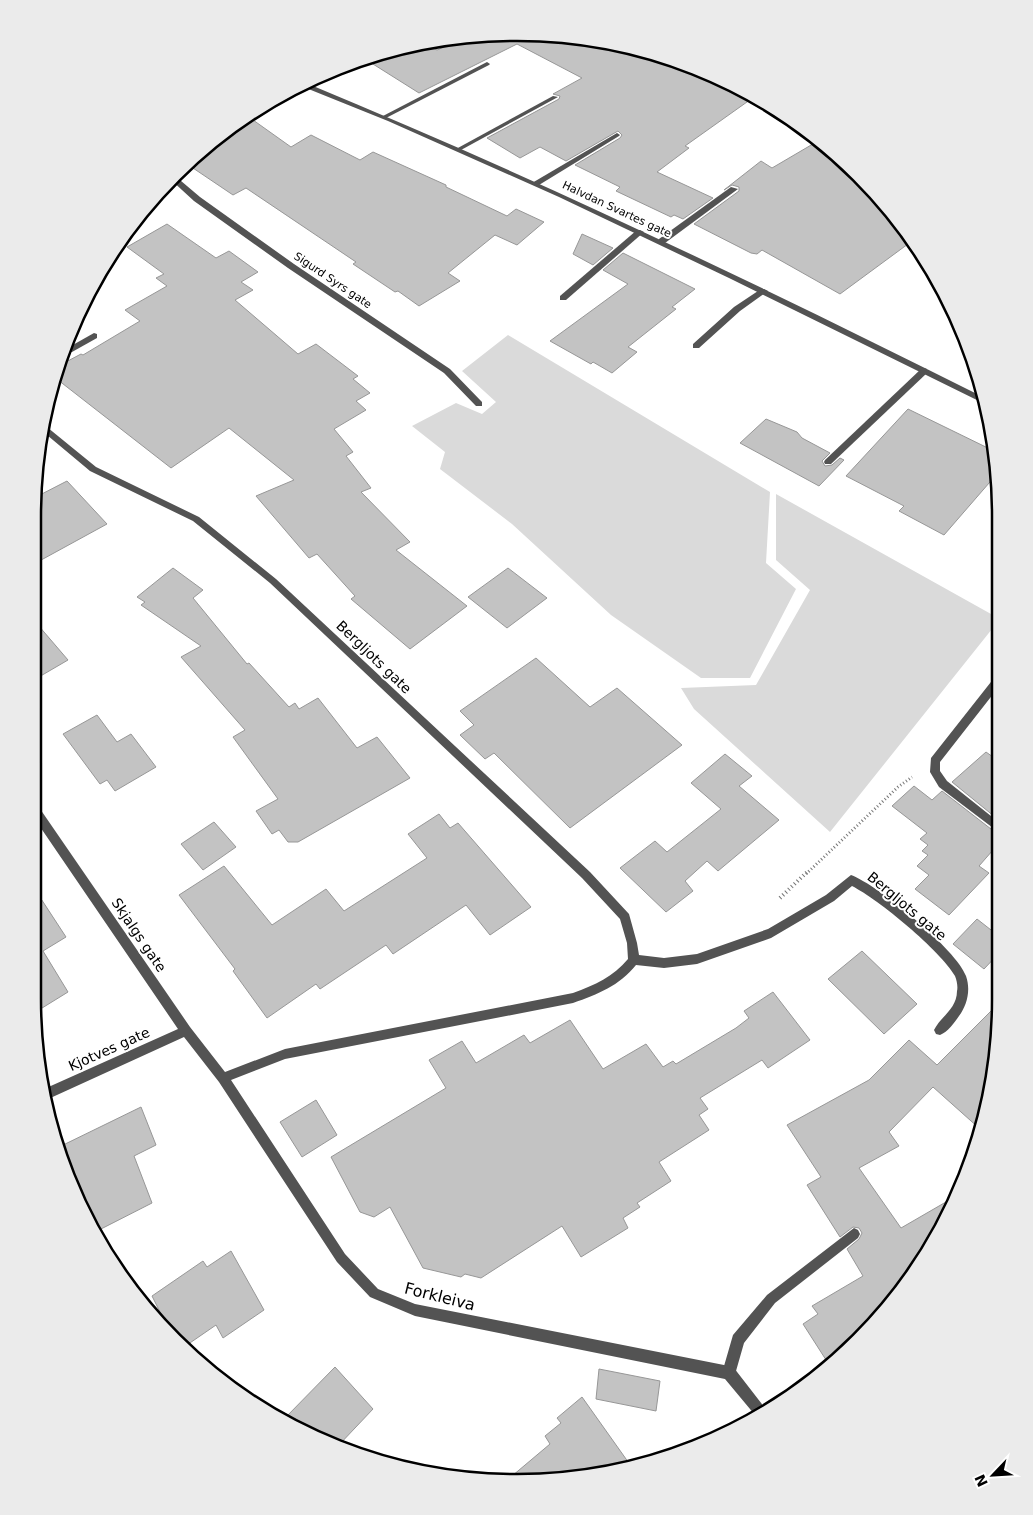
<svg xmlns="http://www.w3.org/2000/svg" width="1033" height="1515" viewBox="0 0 1033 1515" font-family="'DejaVu Sans',sans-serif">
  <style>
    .green { fill: #dadada }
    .building { fill: #c3c3c3; stroke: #979797 }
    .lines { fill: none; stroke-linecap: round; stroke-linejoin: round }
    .path-far1 { stroke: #757575; stroke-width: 3; stroke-dasharray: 1 2.5; stroke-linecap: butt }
    .path { stroke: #757575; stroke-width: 4; stroke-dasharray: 1 3; stroke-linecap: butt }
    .lane { fill: #535353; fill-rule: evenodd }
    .street { fill: #535353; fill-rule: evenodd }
    .labels { text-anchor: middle; stroke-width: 4; stroke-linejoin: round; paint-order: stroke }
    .far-street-label { font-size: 11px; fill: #000; stroke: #fff }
    .street-label { font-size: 14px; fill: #000; stroke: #fff }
    .near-street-label { font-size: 16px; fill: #000; stroke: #fff }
    .rim { fill: none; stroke: #000; stroke-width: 2.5 }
  </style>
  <rect width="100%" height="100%" fill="#fff"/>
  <!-- green -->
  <g class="green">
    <path d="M 508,335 L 770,492 L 766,563 L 796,589 L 750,678 L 701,678 L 611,615 L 512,524 L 440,469 L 445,452 L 412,426 L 456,403 L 482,414 L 496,402 L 462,371 Z"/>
    <path d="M 776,494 L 1000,619 L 830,832 L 694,709 L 681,688 L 756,685 L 810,590 L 776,560 Z"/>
  </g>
  <!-- building -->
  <g class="building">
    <path d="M 517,32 L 611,42 L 702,69 L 754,97 L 685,146 L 689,148 L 657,172 L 713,198 L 683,219 L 674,215 L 671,217 L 616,191 L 620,187 L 575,165 L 620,138 L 622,135 L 618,131 L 566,161 L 540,147 L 520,158 L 487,138 L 559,99 L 560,96 L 553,94 L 582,78 L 517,44 L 419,93 L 365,59 L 422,42 L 437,50 L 444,47 L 436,40 Z"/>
    <path d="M 246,115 L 291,147 L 311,135 L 360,160 L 373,152 L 446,185 L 446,187 L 507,216 L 516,209 L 544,222 L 517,245 L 495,235 L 448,273 L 460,281 L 419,306 L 398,291 L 395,292 L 353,264 L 356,262 L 246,188 L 233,195 L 187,164 Z"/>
    <path d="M 818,141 L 859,174 L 908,244 L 840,294 L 762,250 L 757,254 L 751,253 L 694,224 L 739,191 L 739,187 L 732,185 L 724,190 L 761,161 L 772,168 Z"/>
    <path d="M 167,224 L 216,258 L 229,251 L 258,272 L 241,282 L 253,290 L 235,300 L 298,354 L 316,344 L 358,376 L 353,379 L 370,393 L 356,401 L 366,410 L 334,429 L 353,452 L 346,456 L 371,488 L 361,492 L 410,542 L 396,550 L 467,606 L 410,649 L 351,599 L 355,596 L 317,554 L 309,558 L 256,496 L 294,480 L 229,428 L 171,468 L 58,380 L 64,363 L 81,354 L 83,355 L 140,321 L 125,310 L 167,286 L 156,278 L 164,274 L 127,247 Z"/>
    <path d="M 582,234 L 613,248 L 593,265 L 573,254 Z"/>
    <path d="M 623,253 L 695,289 L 672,307 L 676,309 L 628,347 L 637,352 L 612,373 L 593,362 L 591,364 L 550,341 L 628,284 L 603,270 Z"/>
    <path d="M 908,409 L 994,451 L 996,475 L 944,535 L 899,511 L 904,506 L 846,476 Z"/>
    <path d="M 766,419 L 797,432 L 802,438 L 830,453 L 822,461 L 825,466 L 832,465 L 840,458 L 844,460 L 819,486 L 740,443 Z"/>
    <path d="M 67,481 L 107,524 L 32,565 L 34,498 Z"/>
    <path d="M 173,568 L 203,590 L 193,598 L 247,664 L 249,663 L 289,707 L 295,703 L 299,709 L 318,698 L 357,748 L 377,737 L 410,778 L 298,842 L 288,842 L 279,830 L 272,834 L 256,811 L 278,799 L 233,737 L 245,730 L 181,657 L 201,646 L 141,605 L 145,602 L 137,597 Z"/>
    <path d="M 508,568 L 547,598 L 507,628 L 468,597 Z"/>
    <path d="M 32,618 L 68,660 L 32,681 Z"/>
    <path d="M 536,658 L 590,707 L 617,688 L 682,745 L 570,828 L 494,753 L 485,759 L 460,735 L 474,725 L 460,711 Z"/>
    <path d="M 97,715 L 117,742 L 131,734 L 156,767 L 115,791 L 107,780 L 100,784 L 63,734 Z"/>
    <path d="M 986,752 L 1000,762 L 1000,821 L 952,782 Z"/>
    <path d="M 725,754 L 752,776 L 739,786 L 779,820 L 718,871 L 707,861 L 685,881 L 693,891 L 666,912 L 620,868 L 655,841 L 667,852 L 721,809 L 691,783 Z"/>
    <path d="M 914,786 L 932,800 L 942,791 L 1000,836 L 1000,842 L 979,866 L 989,873 L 949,915 L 915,889 L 929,875 L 917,866 L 928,855 L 922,851 L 928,845 L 920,839 L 927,833 L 892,806 Z"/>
    <path d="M 439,814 L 450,828 L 458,823 L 531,907 L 490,935 L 466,905 L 393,954 L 386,945 L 320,989 L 316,984 L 267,1018 L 233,971 L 235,969 L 179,895 L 224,866 L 272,925 L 326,889 L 344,911 L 427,858 L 408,834 Z"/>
    <path d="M 214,822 L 236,847 L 203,870 L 181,844 Z"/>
    <path d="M 32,885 L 66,937 L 43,951 L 68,992 L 34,1013 Z"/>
    <path d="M 977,919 L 1000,937 L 1000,952 L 984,969 L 953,944 Z"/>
    <path d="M 862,951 L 917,1004 L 884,1034 L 828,979 Z"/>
    <path d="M 773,992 L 810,1040 L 768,1068 L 762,1060 L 700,1098 L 708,1109 L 699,1115 L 709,1130 L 659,1162 L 671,1181 L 637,1203 L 640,1207 L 623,1218 L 628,1228 L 581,1257 L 562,1226 L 481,1278 L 465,1274 L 461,1277 L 423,1268 L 390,1207 L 374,1217 L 360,1212 L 331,1157 L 446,1088 L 429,1060 L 462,1041 L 476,1063 L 524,1035 L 530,1043 L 570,1020 L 603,1069 L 646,1044 L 663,1067 L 673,1061 L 676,1064 L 736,1028 L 749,1018 L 744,1011 Z"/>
    <path d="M 1000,1002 L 991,1093 L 980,1129 L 933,1087 L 889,1132 L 899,1146 L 859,1168 L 901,1228 L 958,1195 L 919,1268 L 859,1341 L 828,1363 L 803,1324 L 818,1314 L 812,1306 L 863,1276 L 847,1249 L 859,1239 L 862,1233 L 859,1228 L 853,1227 L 840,1237 L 807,1185 L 821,1177 L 787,1125 L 869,1080 L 909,1040 L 937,1065 Z"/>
    <path d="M 316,1100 L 337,1135 L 302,1157 L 280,1122 Z"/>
    <path d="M 141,1107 L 156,1145 L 134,1156 L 152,1203 L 97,1231 L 59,1147 Z"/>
    <path d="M 231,1251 L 264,1310 L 223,1338 L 216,1325 L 184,1347 L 169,1330 L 152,1296 L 203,1261 L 207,1267 Z"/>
    <path d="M 335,1367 L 373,1409 L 337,1447 L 286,1417 Z"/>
    <path d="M 599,1369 L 660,1381 L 656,1411 L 596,1399 Z"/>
    <path d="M 582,1397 L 631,1466 L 611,1473 L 512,1476 L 550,1444 L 545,1436 L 561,1423 L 557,1418 Z"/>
  </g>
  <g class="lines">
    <!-- path-far1 -->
    <path class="path-far1" d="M 806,874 L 898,787 L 912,777"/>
    <!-- path -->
    <path class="path" d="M 780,898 L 807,872"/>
    <!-- lane -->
    <g class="lane">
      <path d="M 427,41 L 434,41 L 442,47 L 437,48 Z"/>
      <path d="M 487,62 L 490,64 L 489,65 L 386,118 L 381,117 Z"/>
      <path d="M 553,96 L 558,97 L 461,150 L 456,149 Z"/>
      <path d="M 617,133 L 620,135 L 619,136 L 539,185 L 532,183 Z"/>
      <path d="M 731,187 L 738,189 L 665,243 L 659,243 L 659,239 Z"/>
      <path d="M 637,230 L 640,230 L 644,232 L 566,300 L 560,300 L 560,296 Z"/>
      <path d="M 761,289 L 764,289 L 768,291 L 740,311 L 699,348 L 693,348 L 693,344 L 734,307 Z"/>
      <path d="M 94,333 L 97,334 L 97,338 L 72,352 L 68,352 L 71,346 Z"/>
      <path d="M 924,368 L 927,369 L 927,373 L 831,464 L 825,464 L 824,462 L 825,460 L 921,369 Z"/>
      <path d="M 854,1228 L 858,1230 L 860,1234 L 858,1238 L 775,1303 L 744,1343 L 734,1378 L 729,1380 L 724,1378 L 722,1373 L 733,1335 L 767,1295 Z"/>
    </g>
    <!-- street -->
    <g class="street">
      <path d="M 306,83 C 536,178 760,285 983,397 L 985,404 L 729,278 L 559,197 L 388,121 L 301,86 Z"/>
      <path d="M 174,175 L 200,197 L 294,264 L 450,369 L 482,402 L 482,406 L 476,406 L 444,373 L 288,268 L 194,201 L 170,179 Z"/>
      <path d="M 42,423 L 96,467 L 199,517 L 276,579 L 590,872 L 629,914 L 637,943 L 639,955 L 664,958 L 697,954 L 768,929 L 826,895 L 851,875 C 878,885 957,950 966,976 C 971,990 967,1005 959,1016 C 954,1023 948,1032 940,1035 L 936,1034 L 934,1030 C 941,1016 957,1009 957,991 C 958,987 957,981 955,976 C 941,951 878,899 852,886 L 834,901 L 771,938 L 697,964 L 664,968 L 636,965 C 619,986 598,994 573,1003 L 285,1059 L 231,1080 L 345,1254 L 378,1289 L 415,1304 L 729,1366 L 734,1368 L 765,1408 L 755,1415 L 725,1379 L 415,1316 L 370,1297 L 337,1262 L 219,1082 L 184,1037 L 46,1100 L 44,1089 L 178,1029 L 32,815 L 32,802 L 36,803 L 190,1027 L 225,1072 L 285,1049 L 573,993 C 595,985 613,977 628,959 L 627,943 L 620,919 L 582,878 L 270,583 L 193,521 L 90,471 L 41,430 Z"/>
      <path d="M 1001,672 L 1001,684 L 940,762 L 940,771 L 947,781 L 1001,824 L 1001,834 L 939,787 L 930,772 L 931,758 L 998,673 Z"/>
    </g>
  </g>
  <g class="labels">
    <!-- far-street labels -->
    <g class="far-street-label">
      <text transform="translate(617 209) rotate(25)" y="4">Halvdan Svartes gate</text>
      <text transform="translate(333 280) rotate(34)" y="4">Sigurd Syrs gate</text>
    </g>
    <!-- street labels -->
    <g class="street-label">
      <text transform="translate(374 657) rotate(44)" y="5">Bergljots gate</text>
      <text transform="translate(907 906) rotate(40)" y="5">Bergljots gate</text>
      <text transform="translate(139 935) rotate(56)" y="5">Skjalgs gate</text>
      <text transform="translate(109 1049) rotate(-24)" y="5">Kjotves gate</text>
    </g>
    <!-- near-street labels -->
    <g class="near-street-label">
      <text transform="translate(440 1296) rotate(14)" y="6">Forkleiva</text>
    </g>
  </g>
  <!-- crop -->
  <path d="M0 0H1033V1515H0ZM516 41H517A475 475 0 0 1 992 516V999A475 475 0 0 1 517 1474H516A475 475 0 0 1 41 999V516A475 475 0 0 1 516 41Z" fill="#ebebeb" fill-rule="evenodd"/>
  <path class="rim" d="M516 41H517A475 475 0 0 1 992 516V999A475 475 0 0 1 517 1474H516A475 475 0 0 1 41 999V516A475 475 0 0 1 516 41Z"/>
  <!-- north arrow -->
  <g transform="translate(993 1475) rotate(245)" stroke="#ffffff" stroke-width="4" paint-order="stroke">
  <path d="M0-4L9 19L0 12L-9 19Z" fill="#000000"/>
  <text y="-8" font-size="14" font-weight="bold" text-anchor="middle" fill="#000000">N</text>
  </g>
</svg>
